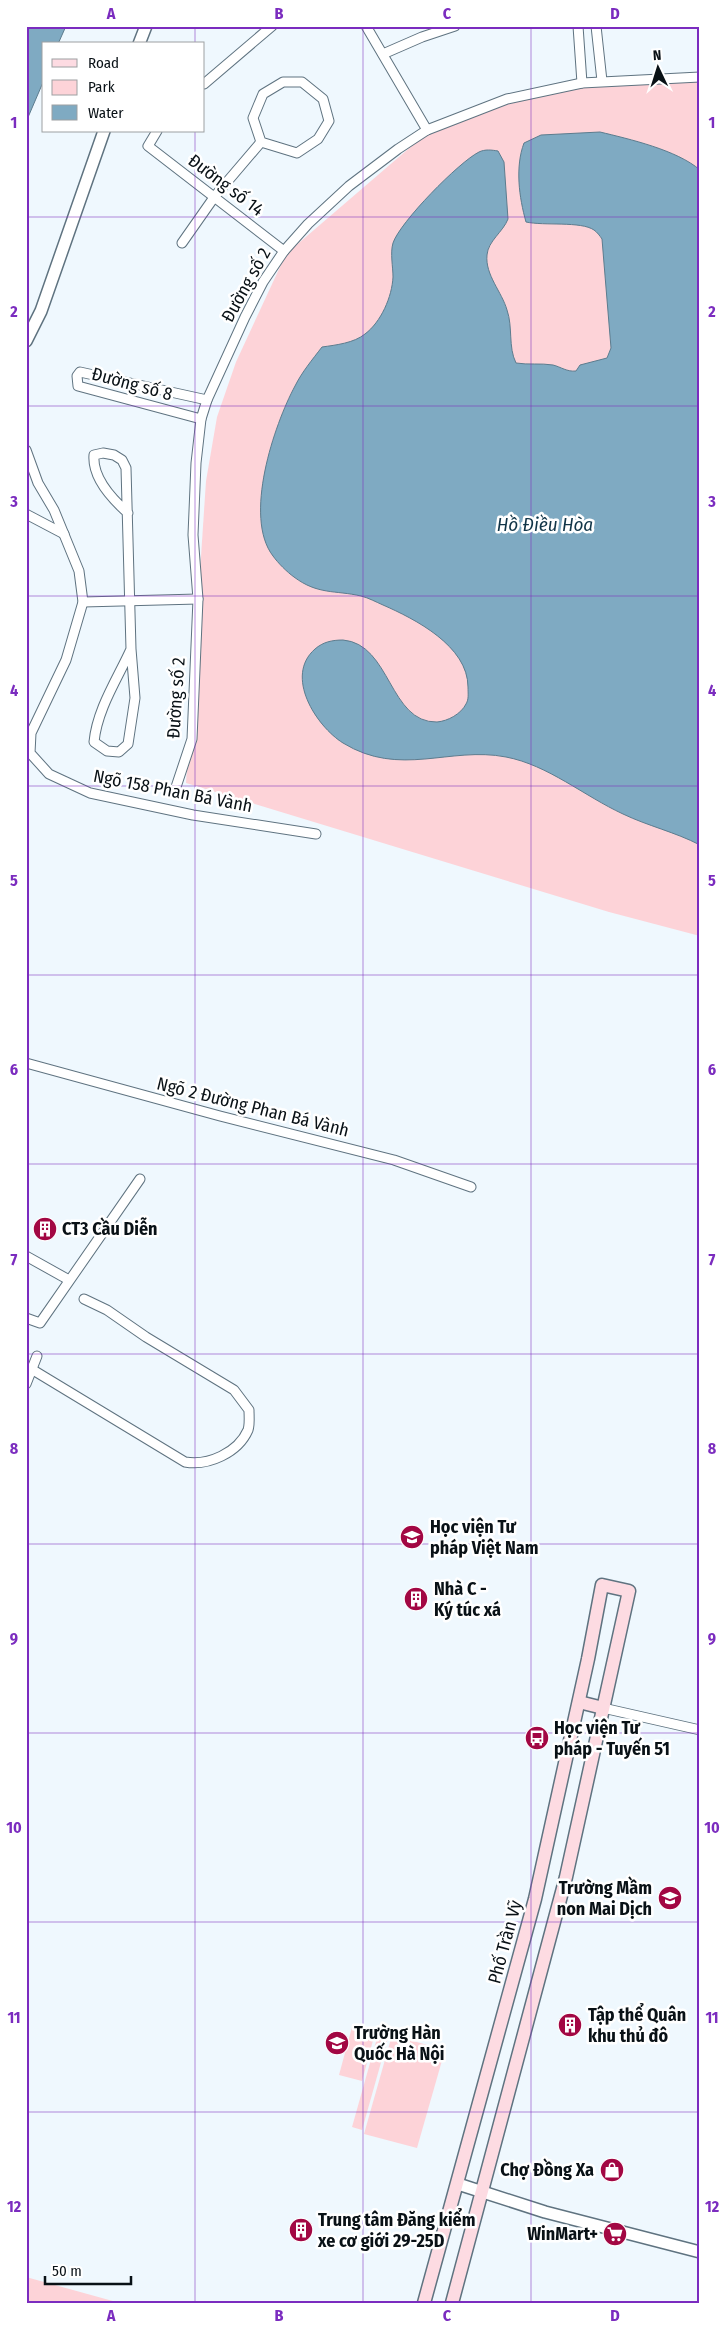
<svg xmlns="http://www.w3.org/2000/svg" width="726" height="2329" viewBox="0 0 726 2329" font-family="'Fira Sans Condensed',sans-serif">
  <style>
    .green { fill: #fdd3d8 }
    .water { fill: #7faac2; stroke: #5c7c8e }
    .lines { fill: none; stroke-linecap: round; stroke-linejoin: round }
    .minor-casing { stroke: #5f7380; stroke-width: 11 }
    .tertiary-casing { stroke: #5f7380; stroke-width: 14 }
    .secondary-casing { stroke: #5f7380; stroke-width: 15 }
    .minor { stroke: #fff; stroke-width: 9 }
    .tertiary { stroke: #fff; stroke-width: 11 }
    .secondary { stroke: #fddbe2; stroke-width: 12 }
    .grid { fill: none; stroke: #7b2cbf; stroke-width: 1; stroke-opacity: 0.55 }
    .labels { text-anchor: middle; stroke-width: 5; stroke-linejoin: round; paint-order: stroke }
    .street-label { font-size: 18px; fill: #091116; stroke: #fff }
    .poi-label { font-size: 18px; font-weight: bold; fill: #091116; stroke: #fff; text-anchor: start }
    .water-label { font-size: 19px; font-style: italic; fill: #113548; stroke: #fff }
    .neatline { fill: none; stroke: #7b2cbf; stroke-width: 2 }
    .grid-label { font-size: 16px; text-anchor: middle; font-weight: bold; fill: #7b2cbf }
  </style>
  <rect width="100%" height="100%" fill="#eff8fe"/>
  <!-- green -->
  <g class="green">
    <path d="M 700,78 L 700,936 L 609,912 L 186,783 L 206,481 L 217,417 L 236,362 L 286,254 L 428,132 L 507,100 L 603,83 Z"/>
    <path d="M 352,2027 L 375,2033 L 362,2081 L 339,2075 Z"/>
    <path d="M 379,2031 L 389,2034 L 362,2130 L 352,2127 Z"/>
    <path d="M 392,2035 L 445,2050 L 417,2148 L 364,2134 Z"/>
    <path d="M 26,2277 L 120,2303 L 26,2303 Z"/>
  </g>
  <!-- water -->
  <g class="water">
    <path d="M 26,26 L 66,26 L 58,44 L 44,44 L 44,80 L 26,122 Z"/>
    <path d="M 600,132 C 629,139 677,150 700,170 L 700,845 C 675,832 648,826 623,814 C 584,796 548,765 506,757 C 450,746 400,778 343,743 C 316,726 284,676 315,649 C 323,642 332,640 343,640 C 391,644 389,723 437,722 C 448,721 461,714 466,704 C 469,699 468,694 468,687 C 468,646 415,619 383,605 C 376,602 369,598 361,596 C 335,590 318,595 294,577 C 287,572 278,563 273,556 C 243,517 274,425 295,386 C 302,372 312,360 322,347 C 336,345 354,343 365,334 C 381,322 392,297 393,277 C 393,267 390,253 393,243 C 400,222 459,162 479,152 C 485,149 492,150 498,151 L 504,162 L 508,219 C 503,232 488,241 487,255 C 485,275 502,292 507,310 C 513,327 508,347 516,363 C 528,365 541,363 553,365 C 561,367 567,372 576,371 L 580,365 L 607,358 L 611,348 L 602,239 C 600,236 597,232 594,230 C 581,221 544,226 526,222 C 519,197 515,167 524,143 L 541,135 Z"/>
  </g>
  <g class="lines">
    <!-- minor casing -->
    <g class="minor-casing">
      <g id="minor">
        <path d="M 366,26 L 427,130"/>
        <path d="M 578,26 L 582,83"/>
        <path d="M 596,26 L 602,81"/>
        <path d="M 383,54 L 422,37 L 455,26"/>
        <path d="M 283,82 L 302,82 L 323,99 L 329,121 L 318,139 L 297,153 L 261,142 L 253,118 L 263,94 Z"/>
        <path d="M 204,84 L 272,26"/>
        <path d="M 157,131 L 148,146 L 284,251"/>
        <path d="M 182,243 L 215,196 L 261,142"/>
        <path d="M 201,419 L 78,386 L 77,376 L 80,372 L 207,400"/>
        <path d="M 26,450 L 38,483 L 54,510 L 79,571 L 83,602 L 66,660 L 31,733 L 30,753 L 49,774 L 90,793 L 193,815 L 316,834"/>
        <path d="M 128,513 C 112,499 92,478 94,455 L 103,453 L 114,455 L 122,460 L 126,468 L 131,649 L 135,698 L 128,744 L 119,752 L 107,751 L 94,742 C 97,709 118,678 131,649"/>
        <path d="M 26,514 L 64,534"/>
        <path d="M 83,602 L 198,599"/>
        <path d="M 174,793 L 192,739 L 198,599 L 193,535 L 196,463 L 201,419 L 207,400 L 245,317 L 263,282 L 284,251 L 308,224 L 349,186 L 398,149 L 427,130 L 507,99 L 582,83 L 700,77"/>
        <path d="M 26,1063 L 220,1116 L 394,1160 L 471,1187"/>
        <path d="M 26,1256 L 69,1280"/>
        <path d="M 26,1318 L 40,1323 L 140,1179"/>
        <path d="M 33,1370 L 185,1462 C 208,1466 238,1453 248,1430 C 250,1424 249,1416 249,1410 L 234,1390 L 146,1337 L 107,1310 L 84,1299"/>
        <path d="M 26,1384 L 37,1356"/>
        <path d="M 603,1708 L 700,1730"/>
      </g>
    </g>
    <!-- tertiary casing -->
    <g class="tertiary-casing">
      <g id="tertiary">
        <path d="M 139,44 L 146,26"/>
        <path d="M 26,341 L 41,311 L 104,131"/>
        <path d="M 458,2184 L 545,2212 L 700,2252"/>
      </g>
    </g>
    <!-- secondary casing -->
    <g class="secondary-casing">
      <g id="secondary">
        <path d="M 579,1702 L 603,1708"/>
        <path d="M 424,2303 L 535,1899 L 588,1659 L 602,1585 L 629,1591 L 566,1877 L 452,2303"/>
      </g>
    </g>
    <!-- minor -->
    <use href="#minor" class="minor"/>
    <!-- tertiary -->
    <use href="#tertiary" class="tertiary"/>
    <!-- secondary -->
    <use href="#secondary" class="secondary"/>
  </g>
  <!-- grid -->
  <path class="grid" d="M 195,26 L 195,44M 363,26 L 363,2303M 531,26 L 531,2303M 195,131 L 195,2303M 26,217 L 700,217M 26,406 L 700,406M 26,596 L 700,596M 26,786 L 700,786M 26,975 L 700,975M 26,1164 L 700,1164M 26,1354 L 700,1354M 26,1544 L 700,1544M 26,1733 L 700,1733M 26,1922 L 700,1922M 26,2112 L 700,2112"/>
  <!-- icons -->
  <defs>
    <g id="building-disc" transform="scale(1.25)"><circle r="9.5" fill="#a20743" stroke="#fff"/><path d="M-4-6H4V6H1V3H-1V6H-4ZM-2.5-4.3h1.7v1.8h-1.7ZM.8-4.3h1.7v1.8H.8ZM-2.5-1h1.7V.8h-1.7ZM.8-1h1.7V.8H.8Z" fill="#fff"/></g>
    <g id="university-disc" transform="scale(1.25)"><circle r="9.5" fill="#a20743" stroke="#fff"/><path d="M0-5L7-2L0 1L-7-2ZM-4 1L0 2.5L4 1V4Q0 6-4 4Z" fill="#fff"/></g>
    <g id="bus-disc" transform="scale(1.25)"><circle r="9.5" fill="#a20743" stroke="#fff"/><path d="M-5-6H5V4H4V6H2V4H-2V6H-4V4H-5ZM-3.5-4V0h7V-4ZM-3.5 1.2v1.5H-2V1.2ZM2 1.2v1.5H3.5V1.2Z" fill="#fff"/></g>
    <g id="school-disc" transform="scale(1.25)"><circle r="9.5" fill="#a20743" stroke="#fff"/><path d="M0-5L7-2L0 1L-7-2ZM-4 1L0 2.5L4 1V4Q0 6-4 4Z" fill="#fff"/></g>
    <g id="shop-disc" transform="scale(1.25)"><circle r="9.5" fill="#a20743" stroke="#fff"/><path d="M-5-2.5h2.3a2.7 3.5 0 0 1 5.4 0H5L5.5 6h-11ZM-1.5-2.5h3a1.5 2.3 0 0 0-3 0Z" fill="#fff"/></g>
    <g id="supermarket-disc" transform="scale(1.25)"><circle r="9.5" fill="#a20743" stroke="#fff"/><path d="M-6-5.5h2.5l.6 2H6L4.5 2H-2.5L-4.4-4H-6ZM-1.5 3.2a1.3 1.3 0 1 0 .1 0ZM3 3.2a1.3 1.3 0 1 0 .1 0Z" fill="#fff"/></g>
  </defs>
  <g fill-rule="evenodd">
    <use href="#building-disc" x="45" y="1229"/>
    <use href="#university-disc" x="412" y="1537"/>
    <use href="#building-disc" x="416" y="1599"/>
    <use href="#bus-disc" x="537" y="1738"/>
    <use href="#school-disc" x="670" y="1898"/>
    <use href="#building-disc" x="570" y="2025"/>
    <use href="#school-disc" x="337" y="2043"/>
    <use href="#shop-disc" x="612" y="2170"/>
    <use href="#building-disc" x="301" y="2230"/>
    <use href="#supermarket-disc" x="615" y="2234"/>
  </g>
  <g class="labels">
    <!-- street labels -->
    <g class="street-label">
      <text transform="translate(226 185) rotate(37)" y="6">Đường số 14</text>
      <text transform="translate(246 285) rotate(-61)" y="6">Đường số 2</text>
      <text transform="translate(132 384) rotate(15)" y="6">Đường số 8</text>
      <text transform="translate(176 698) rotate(-86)" y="6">Đường số 2</text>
      <text transform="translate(173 791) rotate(11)" y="6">Ngõ 158 Phan Bá Vành</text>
      <text transform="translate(253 1107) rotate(14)" y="6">Ngõ 2 Đường Phan Bá Vành</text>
      <text transform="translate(505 1942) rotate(-75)" y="6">Phố Trần Vỹ</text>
    </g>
    <!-- poi labels -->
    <g class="poi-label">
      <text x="62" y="1235">CT3 Cầu Diễn</text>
      <text x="430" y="1533">Học viện Tư<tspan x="430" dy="21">pháp Việt Nam</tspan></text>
      <text x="434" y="1595">Nhà C -<tspan x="434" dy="21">Ký túc xá</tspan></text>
      <text x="554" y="1734">Học viện Tư<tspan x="554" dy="21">pháp - Tuyến 51</tspan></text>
      <text x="652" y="1894" text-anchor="end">Trường Mầm<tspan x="652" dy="21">non Mai Dịch</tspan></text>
      <text x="588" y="2021">Tập thể Quân<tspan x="588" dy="21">khu thủ đô</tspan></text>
      <text x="354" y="2039">Trường Hàn<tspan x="354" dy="21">Quốc Hà Nội</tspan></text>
      <text x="594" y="2176" text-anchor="end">Chợ Đồng Xa</text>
      <text x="318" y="2226">Trung tâm Đăng kiểm<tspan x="318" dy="21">xe cơ giới 29-25D</tspan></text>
      <text x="598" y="2240" text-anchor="end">WinMart+</text>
    </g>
    <!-- water labels -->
    <g class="water-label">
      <text x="545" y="531">Hồ Điều Hòa</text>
    </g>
  </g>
  <!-- border -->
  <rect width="726" height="2329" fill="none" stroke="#ffffff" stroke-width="55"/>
  <!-- legend -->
  <rect x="42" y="42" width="162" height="90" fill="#ffffff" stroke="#9da0a2"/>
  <rect x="52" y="59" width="25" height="8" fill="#fddbe2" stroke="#9da0a2"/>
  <text x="88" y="68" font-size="15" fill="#091116">Road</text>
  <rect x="52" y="80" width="25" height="15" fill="#fdd3d8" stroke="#9da0a2"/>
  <text x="88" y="92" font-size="15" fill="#091116">Park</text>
  <rect x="52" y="105" width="25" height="15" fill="#7faac2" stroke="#9da0a2"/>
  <text x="88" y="118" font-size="15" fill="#091116">Water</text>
  <!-- north arrow -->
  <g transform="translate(658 68) rotate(356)" stroke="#ffffff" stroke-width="4" paint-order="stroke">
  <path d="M0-4L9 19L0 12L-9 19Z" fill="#091116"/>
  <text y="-8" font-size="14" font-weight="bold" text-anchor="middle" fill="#091116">N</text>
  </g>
  <!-- scale -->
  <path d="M45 2276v8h86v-8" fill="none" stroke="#091116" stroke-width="2.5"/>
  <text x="52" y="2276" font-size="15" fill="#091116" stroke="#ffffff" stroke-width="4" paint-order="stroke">50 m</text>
  <rect x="28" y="28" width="670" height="2274" class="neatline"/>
  <g class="grid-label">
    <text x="111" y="19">A</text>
    <text x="279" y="19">B</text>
    <text x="447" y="19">C</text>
    <text x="615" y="19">D</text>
    <text x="14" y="128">1</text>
    <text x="712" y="128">1</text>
    <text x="14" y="317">2</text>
    <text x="712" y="317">2</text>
    <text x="14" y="507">3</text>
    <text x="712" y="507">3</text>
    <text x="14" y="696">4</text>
    <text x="712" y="696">4</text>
    <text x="14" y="886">5</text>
    <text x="712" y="886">5</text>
    <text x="14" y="1075">6</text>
    <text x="712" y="1075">6</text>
    <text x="14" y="1265">7</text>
    <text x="712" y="1265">7</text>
    <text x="14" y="1454">8</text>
    <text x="712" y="1454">8</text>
    <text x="14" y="1644">9</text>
    <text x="712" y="1644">9</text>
    <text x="14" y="1833">10</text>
    <text x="712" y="1833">10</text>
    <text x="14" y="2023">11</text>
    <text x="712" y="2023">11</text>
    <text x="14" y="2212">12</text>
    <text x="712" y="2212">12</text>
    <text x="111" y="2321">A</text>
    <text x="279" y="2321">B</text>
    <text x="447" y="2321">C</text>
    <text x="615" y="2321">D</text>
  </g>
</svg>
